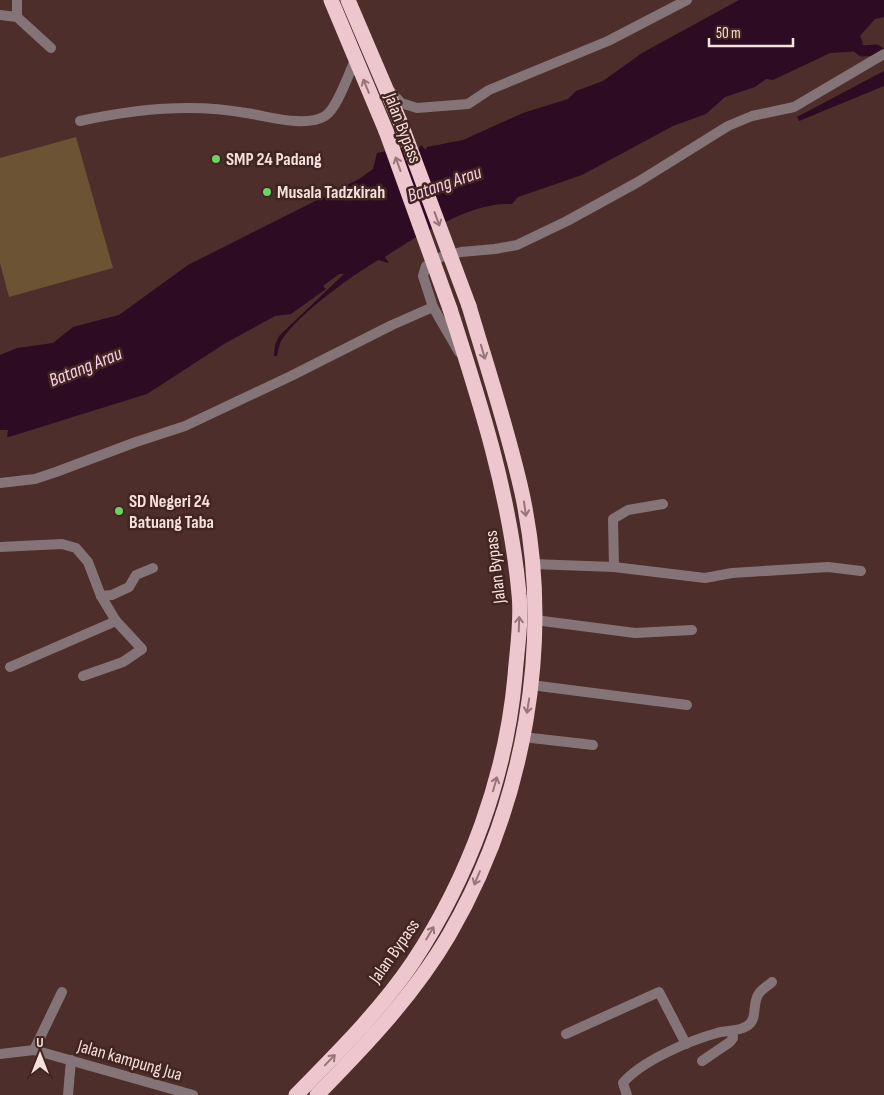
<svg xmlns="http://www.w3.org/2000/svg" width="884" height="1095" viewBox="0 0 884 1095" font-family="'Sofia Sans Condensed',sans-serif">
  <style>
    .green { fill: #6b5333 }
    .water { fill: #2d0b23 }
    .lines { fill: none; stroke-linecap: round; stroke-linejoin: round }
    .canal { stroke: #2d0b23; stroke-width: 11 }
    .street { stroke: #847477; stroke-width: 10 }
    .highway { stroke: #edc6ce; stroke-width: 15 }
    .highway-bridge { stroke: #edc6ce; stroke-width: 15 }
    .oneway { stroke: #987577 }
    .poi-dot { fill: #67d465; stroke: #422420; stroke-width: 2 }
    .labels { text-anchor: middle; stroke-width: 5; stroke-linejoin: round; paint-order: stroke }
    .street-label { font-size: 18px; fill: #f6e1de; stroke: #422420 }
    .poi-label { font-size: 18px; font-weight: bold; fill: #f6e1de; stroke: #422420; text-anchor: start }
    .water-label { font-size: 19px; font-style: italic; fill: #f7cde7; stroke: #422420 }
  </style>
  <rect width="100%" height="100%" fill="#4d2e2a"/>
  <!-- green -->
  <path class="green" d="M 76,137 L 113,268 L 9,297 L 0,263 L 0,158 Z"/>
  <!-- water -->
  <g class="water">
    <path d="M 739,0 L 884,0 L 884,17 L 875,19 L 860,36 L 863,43 L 856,44 L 862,51 L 830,53 L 773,80 L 766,79 L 755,87 L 725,97 L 706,114 L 673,126 L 582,175 L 518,197 L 512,204 C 505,204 496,204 489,206 C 458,212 411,239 385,257 L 389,263 L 378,260 C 349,278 299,313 281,341 C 279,345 278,351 277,356 L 274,356 L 275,345 L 279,336 L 344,274 L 339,274 L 323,286 L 326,289 L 291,314 L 275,316 L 224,344 L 147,394 L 12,436 L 7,437 L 8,430 L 0,430 L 0,355 L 17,348 L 53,343 L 73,327 L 119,315 L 188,265 L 359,179 L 373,169 L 377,153 L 406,147 L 417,151 L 421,145 L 426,150 L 427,147 L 463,140 L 523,113 L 568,99 L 576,91 L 603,81 L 642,53 Z"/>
    <path d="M 884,71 L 884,86 L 799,121 L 797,117 Z"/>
  </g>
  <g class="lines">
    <!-- canal -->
    <path class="canal" d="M 851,42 L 862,51 L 876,50 L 881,53"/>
    <!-- street -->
    <g class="street">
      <path d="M 0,15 L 17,17 L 51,48"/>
      <path d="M 17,17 L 17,0"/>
      <path d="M 390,91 L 401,103 L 417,108 L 468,104 L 489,90 L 608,41 L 687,0"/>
      <path d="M 80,121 C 134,109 192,103 246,113 C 268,116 305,128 325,116 C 337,109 349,73 355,60"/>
      <path d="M 433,307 L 423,276 L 426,266 L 441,257 L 461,252 L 495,249 L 517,245 L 567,221 L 638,182 L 728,126 L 752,116 L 794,107 L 884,54"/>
      <path d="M 0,483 L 35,479 L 56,472 L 136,442 L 185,426 L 291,376 L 392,325 L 433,307 L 459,352"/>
      <path d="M 0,547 L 62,544 L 76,548 L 88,562 L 101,596 L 116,621 L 10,667"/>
      <path d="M 532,564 L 614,567 L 705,578 L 732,573 L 828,567 L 861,571"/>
      <path d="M 614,567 L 613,519 L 628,510 L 663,504"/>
      <path d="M 101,596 L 112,595 L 129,587 L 136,575 L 153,568"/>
      <path d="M 535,620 L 635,633 L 692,630"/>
      <path d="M 83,676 L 123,662 L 142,649 L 116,621"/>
      <path d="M 531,685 L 687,705"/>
      <path d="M 523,737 L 593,745"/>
      <path d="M 566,1034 L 659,992 L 686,1044"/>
      <path d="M 34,1050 L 62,992"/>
      <path d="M 0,1054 L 34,1050 L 193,1095"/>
      <path d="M 702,1061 L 730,1042 L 733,1038 L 732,1031"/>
      <path d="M 68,1095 L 71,1060"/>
      <path d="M 627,1095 L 623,1083 C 641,1061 691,1040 717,1033 C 727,1030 737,1032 747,1026 C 758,1019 752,1005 758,995 C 761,989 768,986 772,982"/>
    </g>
    <!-- highway -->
    <g class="highway">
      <path d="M 331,0 L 386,131"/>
      <path d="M 348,0 L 401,124"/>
      <path d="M 296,1095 C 337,1053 380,1011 413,962 C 469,877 506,777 515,676 C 517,649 522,620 519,594 C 510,495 480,402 450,309"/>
      <path d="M 317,1095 C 365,1046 414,995 449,935 C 525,804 554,641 522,493 C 508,430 487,367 469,306"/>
    </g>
    <!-- highway-bridge -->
    <g class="highway-bridge">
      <path d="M 401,124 L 469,306"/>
      <path d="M 386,131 L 450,309"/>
    </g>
  </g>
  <!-- one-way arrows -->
  <defs><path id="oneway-shaft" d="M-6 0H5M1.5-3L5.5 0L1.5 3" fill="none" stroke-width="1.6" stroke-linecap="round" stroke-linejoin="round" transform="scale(1.25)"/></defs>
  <g class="oneway">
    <use href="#oneway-shaft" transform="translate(366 86) rotate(-113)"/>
    <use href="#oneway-shaft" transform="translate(398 164) rotate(-110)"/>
    <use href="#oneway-shaft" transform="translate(437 219) rotate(70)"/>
    <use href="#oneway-shaft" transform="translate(483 352) rotate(74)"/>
    <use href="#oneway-shaft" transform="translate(525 509) rotate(82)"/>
    <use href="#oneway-shaft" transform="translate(519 624) rotate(-88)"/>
    <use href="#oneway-shaft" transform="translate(528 706) rotate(99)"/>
    <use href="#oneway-shaft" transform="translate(495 784) rotate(-74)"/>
    <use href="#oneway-shaft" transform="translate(477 878) rotate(113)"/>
    <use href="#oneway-shaft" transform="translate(430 933) rotate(-59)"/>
    <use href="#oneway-shaft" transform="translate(330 1060) rotate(-46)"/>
  </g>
  <!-- markers -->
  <g class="poi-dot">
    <circle cx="216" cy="159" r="5"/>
    <circle cx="267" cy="192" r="5"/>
    <circle cx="119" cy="511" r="5"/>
  </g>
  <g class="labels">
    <!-- street labels -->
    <g class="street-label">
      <text transform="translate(403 128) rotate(69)" y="6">Jalan Bypass</text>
      <text transform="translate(495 567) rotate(-97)" y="6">Jalan Bypass</text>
      <text transform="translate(394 951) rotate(-55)" y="6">Jalan Bypass</text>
      <text transform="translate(130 1060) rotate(16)" y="6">Jalan kampung Jua</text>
    </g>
    <!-- poi labels -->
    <g class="poi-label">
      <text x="226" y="165">SMP 24 Padang</text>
      <text x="277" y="198">Musala Tadzkirah</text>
      <text x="129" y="507">SD Negeri 24<tspan x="129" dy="21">Batuang Taba</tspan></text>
    </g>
    <!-- water labels -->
    <g class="water-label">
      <text transform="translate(444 183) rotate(-19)" y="7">Batang Arau</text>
      <text transform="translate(85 366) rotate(-22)" y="7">Batang Arau</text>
    </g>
  </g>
  <!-- north arrow -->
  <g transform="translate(40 1055)" stroke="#422420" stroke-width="4" paint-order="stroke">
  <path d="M0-4L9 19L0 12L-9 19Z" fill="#f6e1de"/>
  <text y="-8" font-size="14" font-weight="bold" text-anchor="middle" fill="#f6e1de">U</text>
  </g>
  <!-- scale -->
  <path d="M709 38v8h84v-8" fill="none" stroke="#f6e1de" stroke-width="2.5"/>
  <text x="716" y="38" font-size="15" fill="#f6e1de" stroke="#422420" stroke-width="4" paint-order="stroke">50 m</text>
</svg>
